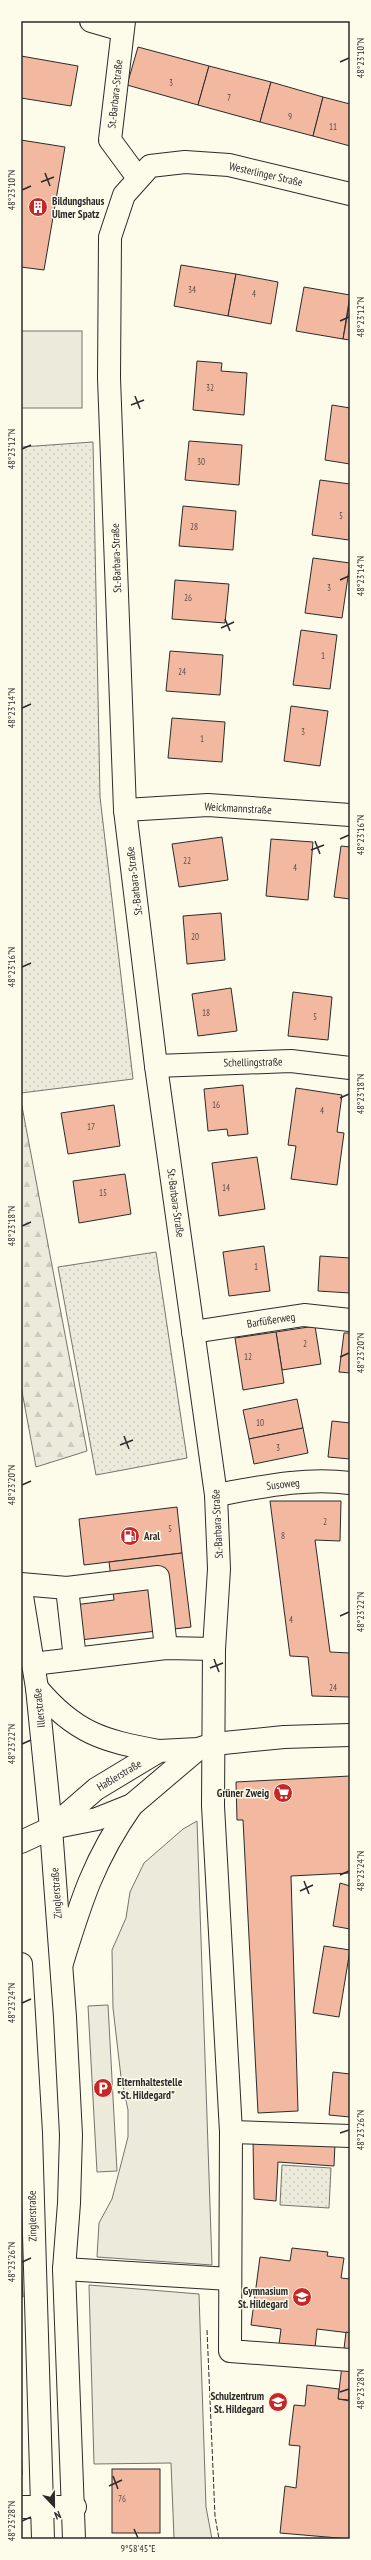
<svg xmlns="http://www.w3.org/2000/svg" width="371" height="2560" viewBox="0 0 371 2560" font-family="'PT Sans Narrow',sans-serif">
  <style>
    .grass { fill: url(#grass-dots); stroke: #74746e }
    .forest { fill: url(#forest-firs); stroke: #74746e }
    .park { fill: #ecebdb; stroke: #74746e }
    .parking { fill: #eceadb; stroke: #74746e }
    .building { fill: #f2b8a0; stroke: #2b2b2b }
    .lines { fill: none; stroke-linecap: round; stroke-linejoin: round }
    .minor-casing { stroke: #2b2b2b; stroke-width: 24 }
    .major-casing { stroke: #2b2b2b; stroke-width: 24 }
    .minor { stroke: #fdfbea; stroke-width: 22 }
    .major { stroke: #fdfbea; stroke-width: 22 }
    .fence { stroke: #2b2b2b; stroke-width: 1; stroke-dasharray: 5 2; stroke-linecap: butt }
    .ticks { fill: none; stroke: #2b2b2b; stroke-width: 1.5 }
    .labels { text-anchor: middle; stroke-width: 3; stroke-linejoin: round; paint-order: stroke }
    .number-label { font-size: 9px; fill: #5d4e48 }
    .street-label { font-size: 11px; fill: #2b2b2b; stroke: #fdfbea }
    .poi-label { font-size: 11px; font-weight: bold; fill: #2b2b2b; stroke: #fdfbea; text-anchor: start }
    .neatline { fill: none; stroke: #2b2b2b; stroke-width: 1.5 }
    .ticks-label { font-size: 10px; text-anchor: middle; fill: #2b2b2b }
  </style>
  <defs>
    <pattern id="grass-dots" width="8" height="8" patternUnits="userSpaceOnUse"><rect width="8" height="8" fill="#ecebdb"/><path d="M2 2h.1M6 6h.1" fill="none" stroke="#cbcabc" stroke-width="1.8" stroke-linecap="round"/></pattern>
    <pattern id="forest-firs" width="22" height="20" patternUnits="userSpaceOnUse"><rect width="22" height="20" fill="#ecebdb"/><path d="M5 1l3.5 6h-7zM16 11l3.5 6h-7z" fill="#cbcabc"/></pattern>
  </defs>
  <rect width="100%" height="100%" fill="#fdfbea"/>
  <!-- grass -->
  <g class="grass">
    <path d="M 93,442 L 100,797 L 133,1079 L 21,1093 L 21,447 Z"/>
    <path d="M 156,1252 L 187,1458 L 96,1475 L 58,1267 Z"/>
    <path d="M 282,2165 L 331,2168 L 329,2208 L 280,2205 Z"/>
  </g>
  <!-- forest -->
  <path class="forest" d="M 21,1101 L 87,1451 L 36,1467 L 21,1386 Z"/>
  <!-- park -->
  <g class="park">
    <rect x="21" y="331" width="61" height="77"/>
    <path d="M 197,1821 L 212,2265 L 97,2257 L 99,2223 L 112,2199 L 128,2137 L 128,2110 L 121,2077 L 113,2008 L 112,1950 L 126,1918 L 130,1892 L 144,1863 L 183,1829 Z"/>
    <path d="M 89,2285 L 199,2294 L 206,2507 L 212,2539 L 164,2539 L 174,2538 L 171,2463 L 94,2464 Z"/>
  </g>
  <!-- parking -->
  <path class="parking" d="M 108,2005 L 117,2171 L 97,2172 L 88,2006 Z"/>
  <!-- building -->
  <g class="building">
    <path d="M 138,47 L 209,66 L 198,105 L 127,85 Z"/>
    <path d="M 21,56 L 78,66 L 71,106 L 21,98 Z"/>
    <path d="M 209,66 L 271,82 L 260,122 L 198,105 Z"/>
    <path d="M 271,82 L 323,97 L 313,136 L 260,122 Z"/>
    <path d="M 323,97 L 350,104 L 350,146 L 313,136 Z"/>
    <path d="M 21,140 L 65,147 L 44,270 L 21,267 Z"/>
    <path d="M 181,265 L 236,274 L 228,316 L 174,306 Z"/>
    <path d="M 236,274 L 278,282 L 271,324 L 228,316 Z"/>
    <path d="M 304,287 L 350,295 L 343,339 L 296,331 Z"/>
    <path d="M 350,301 L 350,340 L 343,339 Z"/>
    <path d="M 197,361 L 222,363 L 221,371 L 247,373 L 244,415 L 193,410 Z"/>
    <path d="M 332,405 L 350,408 L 350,464 L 325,460 Z"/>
    <path d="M 189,441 L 242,445 L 239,485 L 185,480 Z"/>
    <path d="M 320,480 L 350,484 L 349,540 L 312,535 Z"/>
    <path d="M 183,506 L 236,511 L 233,550 L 179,546 Z"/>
    <path d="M 313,558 L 350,563 L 342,618 L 305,613 Z"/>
    <path d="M 175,580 L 229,584 L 225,623 L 172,619 Z"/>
    <path d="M 301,630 L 337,635 L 330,689 L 293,685 Z"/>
    <path d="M 170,651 L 223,655 L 220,695 L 166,691 Z"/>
    <path d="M 291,706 L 328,711 L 320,766 L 284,761 Z"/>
    <path d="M 172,718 L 225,722 L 222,762 L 168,758 Z"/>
    <path d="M 222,837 L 228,880 L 179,887 L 172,844 Z"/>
    <path d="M 271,839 L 313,842 L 308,900 L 266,896 Z"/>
    <path d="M 341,846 L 350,847 L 350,899 L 334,897 Z"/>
    <path d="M 221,913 L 225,960 L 187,964 L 183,916 Z"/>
    <path d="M 231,988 L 237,1031 L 198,1036 L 192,994 Z"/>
    <path d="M 293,992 L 332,997 L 328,1040 L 288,1036 Z"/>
    <path d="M 243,1085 L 248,1134 L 228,1136 L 227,1129 L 208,1131 L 204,1089 Z"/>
    <path d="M 296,1088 L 342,1095 L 337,1132 L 344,1133 L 337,1185 L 291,1179 L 296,1146 L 288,1145 Z"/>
    <path d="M 114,1105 L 120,1146 L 68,1154 L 61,1113 Z"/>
    <path d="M 257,1157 L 265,1209 L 219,1216 L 212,1163 Z"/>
    <path d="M 125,1174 L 131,1214 L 79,1223 L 73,1181 Z"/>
    <path d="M 264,1246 L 270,1291 L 229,1296 L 223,1252 Z"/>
    <path d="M 320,1256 L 350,1258 L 350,1293 L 318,1291 Z"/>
    <path d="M 315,1326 L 321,1364 L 282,1370 L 276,1332 Z"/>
    <path d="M 276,1332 L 284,1383 L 243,1390 L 235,1338 Z"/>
    <path d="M 344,1333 L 350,1333 L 350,1373 L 339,1372 Z"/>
    <path d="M 297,1399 L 303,1428 L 249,1439 L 243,1410 Z"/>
    <path d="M 332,1421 L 350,1423 L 350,1459 L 328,1457 Z"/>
    <path d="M 303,1428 L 308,1453 L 254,1464 L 249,1439 Z"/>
    <path d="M 270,1501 L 341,1501 L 340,1541 L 315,1540 L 330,1652 L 350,1653 L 350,1697 L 312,1696 L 308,1657 L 290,1656 Z"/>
    <path d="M 177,1507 L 182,1553 L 84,1565 L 79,1519 Z"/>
    <path d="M 182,1553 L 191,1627 L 63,1642 L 58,1607 L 114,1600 L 109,1562 Z"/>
    <path d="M 350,1776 L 350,1873 L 291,1876 L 298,2111 L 258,2113 L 243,1820 L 237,1820 L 236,1782 Z"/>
    <path d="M 340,1883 L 350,1886 L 350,1929 L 333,1926 Z"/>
    <path d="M 324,1946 L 350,1950 L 339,2017 L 313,2013 Z"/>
    <path d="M 333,2072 L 350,2074 L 350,2117 L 329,2115 Z"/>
    <path d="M 253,2139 L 335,2143 L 334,2166 L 278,2162 L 276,2201 L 254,2199 Z"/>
    <path d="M 292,2248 L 328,2252 L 327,2256 L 344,2258 L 341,2278 L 350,2279 L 350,2333 L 317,2329 L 315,2348 L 279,2344 L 281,2329 L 251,2325 L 260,2257 L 290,2261 Z"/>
    <path d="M 21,2262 L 23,2297 L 21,2297 Z"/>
    <path d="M 346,2332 L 350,2333 L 349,2400 L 338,2399 Z"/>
    <path d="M 307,2385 L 339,2389 L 338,2399 L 350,2401 L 350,2539 L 280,2533 L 285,2486 L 296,2488 L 300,2446 L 289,2445 L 294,2405 L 305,2406 Z"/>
    <path d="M 21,2438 L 22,2475 L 21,2476 Z"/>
    <rect x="112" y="2469" width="48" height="64"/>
  </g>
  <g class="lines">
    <!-- minor casing -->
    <g class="minor-casing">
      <g id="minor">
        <path d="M 91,21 L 122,30"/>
        <path d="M 124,21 L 110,140 L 138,178"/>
        <path d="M 350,194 L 229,165 L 185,162 L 150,166 L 124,195 L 110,237 L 109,378 L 125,810 L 156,1066 L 216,1495 L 219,1569 L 214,1649 L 213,1806 L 231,2132 L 230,2351 L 350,2360"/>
        <path d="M 125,810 L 208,805 L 350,815"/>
        <path d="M 156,1066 L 291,1061 L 350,1068"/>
        <path d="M 193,1332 L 304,1315 L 350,1320"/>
        <path d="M 216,1495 C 261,1487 305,1477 350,1483"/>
        <path d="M 21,1584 L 67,1588 L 158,1577 L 166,1648"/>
        <path d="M 67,1588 L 75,1659"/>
        <path d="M 33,1664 L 166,1648 L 214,1649"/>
        <path d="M 37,1688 C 75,1733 103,1741 159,1751"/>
        <path d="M 51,1828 L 97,1819 L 132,1805 L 198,1749"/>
        <path d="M 21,1842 L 51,1828 L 96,1789 L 159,1751 L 198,1749 L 214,1744 L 284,1737 L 350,1735"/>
        <path d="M 62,1963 C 81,1901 94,1859 132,1805"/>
        <path d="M 231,2132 L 350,2136"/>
        <path d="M 64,2269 L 230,2279"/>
        <path d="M 21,2507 L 75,2507"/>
      </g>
    </g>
    <!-- major casing -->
    <g class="major-casing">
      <g id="major">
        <path d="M 21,1590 L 37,1688 L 51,1828 L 65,2017 L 71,2135 L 69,2203 L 64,2269 L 74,2539"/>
        <path d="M 21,1964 L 31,2133 L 43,2539"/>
      </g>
    </g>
    <!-- minor -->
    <use href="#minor" class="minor"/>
    <!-- major -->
    <use href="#major" class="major"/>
    <!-- fence -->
    <path class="fence" d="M 207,2330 L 215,2516 L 219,2539"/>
  </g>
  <!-- ticks -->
  <path class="ticks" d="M 340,62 L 349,58M 45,173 L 50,186M 41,182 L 54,177M 22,190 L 31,186M 340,321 L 349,317M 135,396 L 140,409M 131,405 L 144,400M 22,449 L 31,445M 340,580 L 349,576M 225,619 L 230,631M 221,628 L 234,622M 22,708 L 31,704M 340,839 L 349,835M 315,841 L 320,854M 311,850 L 324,845M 22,967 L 31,963M 340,1098 L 349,1094M 22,1226 L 31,1222M 340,1357 L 349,1353M 124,1436 L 129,1449M 120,1445 L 133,1440M 22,1485 L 31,1481M 340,1616 L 349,1612M 214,1659 L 219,1672M 210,1668 L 223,1663M 22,1744 L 31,1740M 340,1875 L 349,1871M 304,1881 L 309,1894M 300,1891 L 313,1885M 22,2003 L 31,1999M 340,2133 L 349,2130M 22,2262 L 31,2258M 340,2392 L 349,2389M 113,2476 L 118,2489M 109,2486 L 122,2480M 22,2521 L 31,2517M 134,2529 L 138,2538"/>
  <!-- icons -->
  <defs>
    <g id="building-disc" transform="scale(1)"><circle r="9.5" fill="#c62828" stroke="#fdfbea"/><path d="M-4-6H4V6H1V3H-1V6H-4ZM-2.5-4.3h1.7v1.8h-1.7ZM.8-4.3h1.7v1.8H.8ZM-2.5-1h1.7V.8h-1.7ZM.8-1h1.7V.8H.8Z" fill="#fff"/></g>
    <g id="fuel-disc" transform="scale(1)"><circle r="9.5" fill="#c62828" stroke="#fdfbea"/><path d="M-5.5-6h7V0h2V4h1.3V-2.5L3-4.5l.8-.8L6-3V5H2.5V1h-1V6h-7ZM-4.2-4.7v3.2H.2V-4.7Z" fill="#fff"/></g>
    <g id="supermarket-disc" transform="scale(1)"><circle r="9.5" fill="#c62828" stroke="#fdfbea"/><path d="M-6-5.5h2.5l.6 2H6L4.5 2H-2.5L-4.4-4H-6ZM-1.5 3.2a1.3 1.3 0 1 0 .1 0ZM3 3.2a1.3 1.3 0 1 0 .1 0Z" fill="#fff"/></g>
    <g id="parking-disc" transform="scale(1)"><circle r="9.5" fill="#c62828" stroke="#fdfbea"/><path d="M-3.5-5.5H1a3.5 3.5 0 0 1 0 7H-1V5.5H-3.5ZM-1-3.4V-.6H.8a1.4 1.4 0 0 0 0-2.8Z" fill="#fff"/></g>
    <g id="school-disc" transform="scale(1)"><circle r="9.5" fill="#c62828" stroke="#fdfbea"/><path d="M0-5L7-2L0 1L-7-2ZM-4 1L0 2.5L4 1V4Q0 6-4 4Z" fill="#fff"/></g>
  </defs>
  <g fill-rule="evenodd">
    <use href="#building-disc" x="38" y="207"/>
    <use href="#fuel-disc" x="130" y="1536"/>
    <use href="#supermarket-disc" x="283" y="1793"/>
    <use href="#parking-disc" x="103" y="2088"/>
    <use href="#school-disc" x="302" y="2297"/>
    <use href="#school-disc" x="278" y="2402"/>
  </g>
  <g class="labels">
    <!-- number labels -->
    <g class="number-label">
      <text x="171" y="86">3</text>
      <text x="229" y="101">7</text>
      <text x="290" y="120">9</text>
      <text x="333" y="130">11</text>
      <text x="192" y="293">34</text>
      <text x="254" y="297">4</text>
      <text x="210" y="391">32</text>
      <text x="201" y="465">30</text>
      <text x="341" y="519">5</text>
      <text x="194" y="530">28</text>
      <text x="329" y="591">3</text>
      <text x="188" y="601">26</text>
      <text x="323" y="659">1</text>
      <text x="182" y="675">24</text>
      <text x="303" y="735">3</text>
      <text x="202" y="742">1</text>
      <text x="187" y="864">22</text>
      <text x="295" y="871">4</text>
      <text x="195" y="940">20</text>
      <text x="206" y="1016">18</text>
      <text x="315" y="1020">5</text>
      <text x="216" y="1108">16</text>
      <text x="322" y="1114">4</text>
      <text x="91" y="1130">17</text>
      <text x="226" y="1191">14</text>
      <text x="103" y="1196">15</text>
      <text x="256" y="1270">1</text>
      <text x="305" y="1347">2</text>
      <text x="248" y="1360">12</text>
      <text x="260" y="1426">10</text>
      <text x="278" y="1451">3</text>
      <text x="325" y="1525">2</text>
      <text x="170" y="1532">5</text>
      <text x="283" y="1539">8</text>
      <text x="291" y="1623">4</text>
      <text x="333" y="1691">24</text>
      <text x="122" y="2502">76</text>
    </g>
    <!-- street labels -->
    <g class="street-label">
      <text transform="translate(115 94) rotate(-84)" y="4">St.-Barbara-Straße</text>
      <text transform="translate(266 174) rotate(13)" y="4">Westerlinger Straße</text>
      <text transform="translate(116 558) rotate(-92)" y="4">St.-Barbara-Straße</text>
      <text transform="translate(238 808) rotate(3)" y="4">Weickmannstraße</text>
      <text transform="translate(134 881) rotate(-97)" y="4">St.-Barbara-Straße</text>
      <text transform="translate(253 1062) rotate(-1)" y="4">Schellingstraße</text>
      <text transform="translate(176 1203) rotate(82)" y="4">St.-Barbara-Straße</text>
      <text transform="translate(271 1320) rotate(-9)" y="4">Barfüßerweg</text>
      <text transform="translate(283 1484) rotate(-6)" y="4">Susoweg</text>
      <text transform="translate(217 1524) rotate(-93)" y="4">St.-Barbara-Straße</text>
      <text transform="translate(39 1708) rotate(-96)" y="4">Illerstraße</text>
      <text transform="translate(119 1775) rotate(-31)" y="4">Haßlerstraße</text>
      <text transform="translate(56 1893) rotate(-94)" y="4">Zinglerstraße</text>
      <text transform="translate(32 2216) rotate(-91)" y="4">Zinglerstraße</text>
    </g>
    <!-- poi labels -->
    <g class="poi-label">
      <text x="52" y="205">Bildungshaus<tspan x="52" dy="13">Ulmer Spatz</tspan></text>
      <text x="144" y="1540">Aral</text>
      <text x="269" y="1797" text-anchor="end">Grüner Zweig</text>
      <text x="117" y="2086">Elternhaltestelle<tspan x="117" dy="13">"St. Hildegard"</tspan></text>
      <text x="288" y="2295" text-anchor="end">Gymnasium<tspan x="288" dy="13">St. Hildegard</tspan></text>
      <text x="264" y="2400" text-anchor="end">Schulzentrum<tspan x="264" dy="13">St. Hildegard</tspan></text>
    </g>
  </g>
  <!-- border -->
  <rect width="371" height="2560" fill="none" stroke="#fdfbea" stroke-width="44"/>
  <!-- north arrow -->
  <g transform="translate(54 2506) rotate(158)" stroke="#fdfbea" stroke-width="3" paint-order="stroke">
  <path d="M0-3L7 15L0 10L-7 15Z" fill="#2b2b2b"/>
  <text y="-6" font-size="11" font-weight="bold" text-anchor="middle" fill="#2b2b2b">N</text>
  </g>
  <rect x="22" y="22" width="327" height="2516" class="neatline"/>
  <g class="ticks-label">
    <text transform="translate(360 58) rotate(-90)" y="4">48°23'10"N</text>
    <text transform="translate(11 190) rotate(-90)" y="4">48°23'10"N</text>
    <text transform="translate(360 317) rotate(-90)" y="4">48°23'12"N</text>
    <text transform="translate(11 449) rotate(-90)" y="4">48°23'12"N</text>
    <text transform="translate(360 576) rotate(-90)" y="4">48°23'14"N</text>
    <text transform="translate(11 708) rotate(-90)" y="4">48°23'14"N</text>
    <text transform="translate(360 835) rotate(-90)" y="4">48°23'16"N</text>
    <text transform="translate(11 967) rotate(-90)" y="4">48°23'16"N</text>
    <text transform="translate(360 1094) rotate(-90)" y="4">48°23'18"N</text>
    <text transform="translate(11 1226) rotate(-90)" y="4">48°23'18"N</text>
    <text transform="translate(360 1353) rotate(-90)" y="4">48°23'20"N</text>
    <text transform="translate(11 1485) rotate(-90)" y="4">48°23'20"N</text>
    <text transform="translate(360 1612) rotate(-90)" y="4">48°23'22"N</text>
    <text transform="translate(11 1744) rotate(-90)" y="4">48°23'22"N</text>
    <text transform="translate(360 1871) rotate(-90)" y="4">48°23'24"N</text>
    <text transform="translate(11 2003) rotate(-90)" y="4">48°23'24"N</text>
    <text transform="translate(360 2130) rotate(-90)" y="4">48°23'26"N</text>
    <text transform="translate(11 2262) rotate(-90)" y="4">48°23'26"N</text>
    <text transform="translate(360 2389) rotate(-90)" y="4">48°23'28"N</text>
    <text transform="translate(11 2521) rotate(-90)" y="4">48°23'28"N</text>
    <text x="138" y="2552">9°58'45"E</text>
  </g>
</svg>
